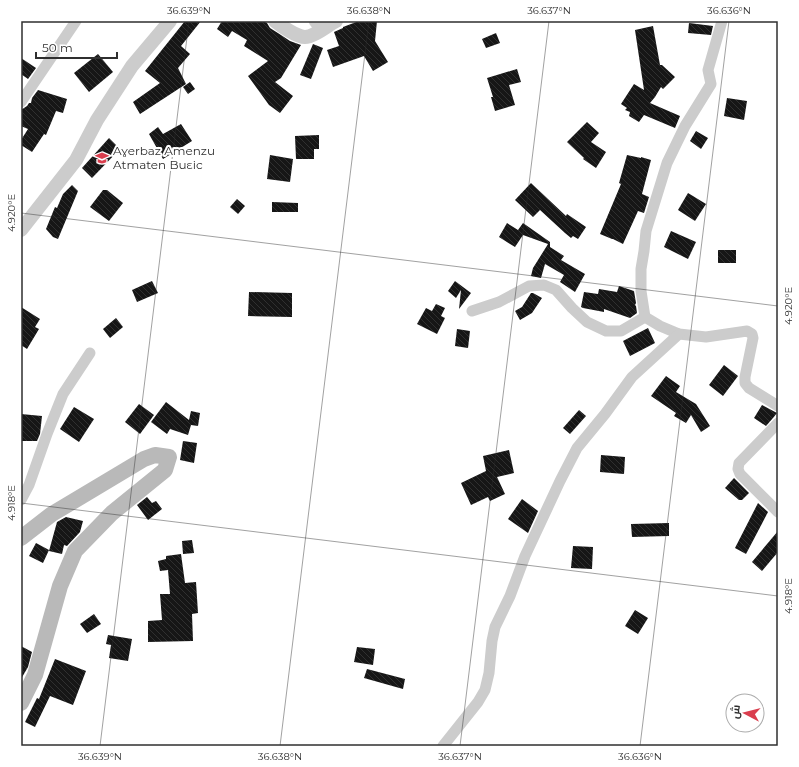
<svg xmlns="http://www.w3.org/2000/svg" width="799" height="767" viewBox="0 0 799 767" font-family="Montserrat,Cairo,sans-serif">
  <style>
    .building { fill: url(#building-back-hatch) }
    .lines { fill: none; stroke-linecap: round; stroke-linejoin: round }
    .minor { stroke: #ccc; stroke-width: 11 }
    .tertiary { stroke: #ccc; stroke-width: 14 }
    .secondary { stroke: #b9b9b9; stroke-width: 16 }
    .ticks { fill: none; stroke: #2f2f2f; stroke-width: 1; stroke-opacity: 0.45 }
    .labels { text-anchor: middle; stroke-width: 4; stroke-linejoin: round; paint-order: stroke }
    .poi-label { font-size: 12px; fill: #2f2f2f; stroke: #fff; text-anchor: start }
    .neatline { fill: none; stroke: #2f2f2f; stroke-width: 1.5 }
    .ticks-label { font-size: 10px; text-anchor: middle; fill: #2f2f2f }
  </style>
  <defs>
    <pattern id="building-back-hatch" width="6" height="6" patternUnits="userSpaceOnUse"><rect width="6" height="6" fill="#161616"/><path d="M-1 5l2 2M0 0l6 6M5-1l2 2" fill="none" stroke="#303030"/></pattern>
  </defs>
  <rect width="100%" height="100%" fill="#fff"/>
  <!-- building -->
  <g class="building">
    <path d="M 185,21 L 201,21 L 181,46 L 190,54 L 178,68 L 186,84 L 140,114 L 133,102 L 160,83 L 145,71 Z"/>
    <path d="M 222,21 L 263,21 L 267,23 L 270,28 L 281,35 L 290,41 L 301,45 L 281,78 L 275,82 L 293,96 L 280,113 L 269,105 L 248,76 L 268,61 L 244,46 L 247,40 L 232,31 L 228,37 L 217,29 Z"/>
    <path d="M 359,21 L 377,21 L 375,41 L 388,62 L 373,71 L 364,56 L 333,67 L 327,50 L 339,46 L 334,32 L 343,28 L 343,27 Z"/>
    <path d="M 689,23 L 713,26 L 711,35 L 688,33 Z"/>
    <path d="M 653,26 L 660,65 L 662,65 L 675,77 L 663,89 L 661,87 L 655,97 L 650,103 L 680,116 L 675,128 L 644,115 L 639,122 L 629,116 L 630,112 L 625,110 L 627,108 L 621,104 L 634,84 L 644,90 L 635,30 Z"/>
    <path d="M 496,33 L 500,43 L 486,48 L 482,39 Z"/>
    <path d="M 313,44 L 323,48 L 311,79 L 300,75 Z"/>
    <path d="M 98,54 L 113,72 L 89,92 L 74,73 Z"/>
    <path d="M 21,58 L 36,68 L 28,79 L 21,74 Z"/>
    <path d="M 517,69 L 521,82 L 509,85 L 515,105 L 495,111 L 491,97 L 493,97 L 487,78 Z"/>
    <path d="M 190,82 L 195,89 L 188,94 L 183,87 Z"/>
    <path d="M 38,90 L 67,99 L 63,113 L 56,111 L 46,135 L 44,134 L 32,152 L 21,145 L 21,140 L 28,129 L 21,126 L 21,110 L 27,106 L 29,103 L 31,103 L 32,98 Z"/>
    <path d="M 727,98 L 747,101 L 744,120 L 724,116 Z"/>
    <path d="M 587,122 L 599,133 L 591,142 L 606,152 L 596,168 L 583,159 L 584,158 L 567,142 Z"/>
    <path d="M 181,124 L 192,141 L 163,159 L 149,134 L 158,127 L 163,134 Z"/>
    <path d="M 696,131 L 708,138 L 701,149 L 690,141 Z"/>
    <path d="M 319,135 L 319,149 L 314,149 L 314,159 L 296,159 L 295,136 Z"/>
    <path d="M 109,138 L 120,149 L 92,178 L 82,168 Z"/>
    <path d="M 270,155 L 293,159 L 290,182 L 267,179 Z"/>
    <path d="M 627,155 L 641,158 L 641,157 L 651,160 L 642,194 L 649,197 L 644,213 L 638,211 L 623,244 L 613,239 L 612,239 L 600,234 L 621,184 L 619,183 Z"/>
    <path d="M 531,183 L 566,216 L 567,214 L 586,227 L 578,239 L 573,236 L 571,238 L 565,233 L 540,210 L 533,217 L 515,200 Z"/>
    <path d="M 72,185 L 78,191 L 58,239 L 53,237 L 46,229 L 55,207 L 57,208 L 63,194 Z"/>
    <path d="M 103,190 L 107,190 L 123,203 L 109,221 L 90,207 Z"/>
    <path d="M 688,193 L 706,204 L 695,221 L 678,210 Z"/>
    <path d="M 237,199 L 245,206 L 238,214 L 230,207 Z"/>
    <path d="M 272,202 L 298,203 L 298,212 L 272,212 Z"/>
    <path d="M 507,223 L 518,230 L 523,223 L 550,242 L 550,247 L 564,256 L 561,260 L 585,274 L 575,292 L 560,282 L 564,275 L 545,264 L 541,278 L 531,276 L 533,268 L 548,244 L 523,235 L 515,247 L 499,237 Z"/>
    <path d="M 671,231 L 696,242 L 688,259 L 664,247 Z"/>
    <rect x="718" y="250" width="18" height="13"/>
    <path d="M 152,281 L 158,293 L 137,302 L 132,290 Z"/>
    <path d="M 455,281 L 471,293 L 459,309 L 461,290 L 456,298 L 448,291 Z"/>
    <path d="M 619,286 L 634,291 L 636,303 L 635,305 L 636,306 L 637,313 L 630,318 L 604,309 L 604,312 L 583,308 L 581,307 L 584,292 L 598,294 L 599,289 L 617,292 Z"/>
    <path d="M 249,292 L 292,293 L 292,317 L 248,316 Z"/>
    <path d="M 531,293 L 533,293 L 542,298 L 532,313 L 520,320 L 515,311 L 522,307 Z"/>
    <path d="M 436,304 L 445,308 L 441,316 L 445,318 L 437,334 L 417,324 L 426,308 L 432,311 Z"/>
    <path d="M 21,307 L 40,319 L 35,327 L 39,329 L 27,349 L 21,345 Z"/>
    <path d="M 116,318 L 123,327 L 110,338 L 103,329 Z"/>
    <path d="M 648,328 L 655,343 L 630,356 L 623,341 Z"/>
    <path d="M 457,329 L 470,331 L 468,348 L 455,346 Z"/>
    <path d="M 724,365 L 738,376 L 723,396 L 709,385 Z"/>
    <path d="M 666,376 L 680,386 L 676,392 L 696,404 L 710,426 L 701,432 L 691,415 L 686,423 L 674,416 L 676,413 L 651,396 Z"/>
    <path d="M 166,402 L 189,420 L 191,411 L 200,413 L 198,426 L 191,425 L 188,435 L 170,429 L 167,434 L 151,422 Z"/>
    <path d="M 139,404 L 154,415 L 140,434 L 125,422 Z"/>
    <path d="M 762,405 L 777,413 L 773,418 L 766,426 L 754,418 Z"/>
    <path d="M 74,407 L 94,419 L 79,442 L 60,429 Z"/>
    <path d="M 579,410 L 586,416 L 570,434 L 563,428 Z"/>
    <path d="M 21,414 L 42,416 L 40,434 L 37,441 L 21,441 Z"/>
    <path d="M 183,441 L 197,443 L 194,463 L 180,460 Z"/>
    <path d="M 509,450 L 514,473 L 497,477 L 505,494 L 490,501 L 488,497 L 471,505 L 461,483 L 486,471 L 483,456 Z"/>
    <path d="M 601,455 L 625,457 L 624,474 L 600,472 Z"/>
    <path d="M 734,478 L 749,493 L 742,500 L 739,500 L 725,488 Z"/>
    <path d="M 147,497 L 152,503 L 156,501 L 162,509 L 148,520 L 137,505 Z"/>
    <path d="M 522,499 L 538,511 L 528,533 L 508,519 Z"/>
    <path d="M 758,503 L 768,512 L 746,554 L 735,548 Z"/>
    <path d="M 66,517 L 83,521 L 80,532 L 67,546 L 64,545 L 62,554 L 49,551 L 57,522 Z"/>
    <path d="M 669,523 L 669,536 L 632,537 L 631,524 Z"/>
    <path d="M 778,531 L 778,552 L 762,571 L 752,562 Z"/>
    <path d="M 192,540 L 194,553 L 183,554 L 182,541 Z"/>
    <path d="M 36,543 L 49,550 L 43,563 L 29,556 Z"/>
    <path d="M 573,546 L 593,547 L 592,569 L 571,568 Z"/>
    <path d="M 181,554 L 185,583 L 196,582 L 198,613 L 192,614 L 193,641 L 148,642 L 148,621 L 162,620 L 160,594 L 170,594 L 168,570 L 160,571 L 158,561 L 166,559 L 166,556 Z"/>
    <path d="M 635,610 L 648,618 L 638,634 L 625,626 Z"/>
    <path d="M 94,614 L 101,624 L 87,633 L 80,624 Z"/>
    <path d="M 108,635 L 132,639 L 128,661 L 109,658 L 111,645 L 106,644 Z"/>
    <path d="M 21,646 L 32,652 L 28,667 L 21,679 Z"/>
    <path d="M 357,647 L 375,649 L 373,665 L 354,662 Z"/>
    <path d="M 55,659 L 86,671 L 73,705 L 50,696 L 35,727 L 25,722 L 37,698 L 39,699 Z"/>
    <path d="M 367,669 L 405,679 L 403,689 L 364,678 Z"/>
  </g>
  <g class="lines">
    <!-- minor -->
    <g class="minor">
      <path d="M 314,21 L 321,30"/>
      <path d="M 722,21 L 708,70 L 711,84 L 685,126 L 667,163 L 646,231 L 644,251 L 641,269 L 641,291 L 645,317 L 660,326 L 679,334 L 706,337 L 747,331 L 752,334 L 753,338 L 745,377 L 745,383 L 749,388 L 778,406"/>
      <path d="M 21,102 L 76,21"/>
      <path d="M 472,311 L 499,302 L 529,286 L 544,285 L 556,290 L 572,308 L 587,322 L 606,331 L 621,331 L 645,317"/>
      <path d="M 778,423 L 739,463 L 738,469 L 740,474 L 778,512"/>
      <path d="M 21,500 L 29,485 L 47,434 L 63,394 L 90,353"/>
      <path d="M 443,746 L 478,702 L 485,690 L 489,673 L 492,641 L 495,627 L 510,596 L 525,556 L 560,481 L 577,448 L 605,414 L 632,377 L 679,334"/>
    </g>
    <!-- tertiary -->
    <g class="tertiary">
      <path d="M 275,21 C 281,26 297,37 305,37 C 314,37 328,25 336,21"/>
      <path d="M 21,230 L 76,160 L 97,120 L 132,66 L 170,21"/>
    </g>
    <!-- secondary -->
    <path class="secondary" d="M 21,538 L 52,514 L 144,459 L 155,455 L 169,457 L 165,470 L 112,513 L 75,551 L 60,586 L 35,675 L 21,703"/>
  </g>
  <!-- ticks -->
  <path class="ticks" d="M 21,213 L 778,306M 21,503 L 778,596M 100,746 L 189,21M 280,746 L 369,21M 460,746 L 549,21M 640,746 L 729,21"/>
  <!-- icons -->
  <defs>
    <g id="school-bare" transform="scale(1.08)"><path d="M0-5L7-2L0 1L-7-2ZM-4 1L0 2.5L4 1V4Q0 6-4 4Z" fill="#da3e4e" stroke="#fff" stroke-width="2.5" paint-order="stroke"/></g>
  </defs>
  <g fill-rule="evenodd">
    <use href="#school-bare" x="102" y="158"/>
  </g>
  <g class="labels">
    <!-- poi labels -->
    <g class="poi-label">
      <text x="113" y="155">Aɣerbaz Amenzu<tspan x="113" dy="14">Atmaten Buɛic</tspan></text>
    </g>
  </g>
  <!-- border -->
  <rect width="799" height="767" fill="none" stroke="#ffffff" stroke-width="44"/>
  <!-- north arrow -->
  <g transform="translate(745 713) rotate(277)"><circle r="19" fill="#ffffff" stroke="#acacac"/>
  <path d="M0-3L7 15L0 10L-7 15Z" fill="#da3e4e"/>
  <text y="-6" font-size="11" font-weight="bold" text-anchor="middle" fill="#2f2f2f">ش</text>
  </g>
  <!-- scale -->
  <path d="M36 52v6h81v-6" fill="none" stroke="#2f2f2f" stroke-width="2"/>
  <text x="42" y="52" font-size="12" fill="#2f2f2f" stroke="#ffffff" stroke-width="3" paint-order="stroke">50 m</text>
  <rect x="22" y="22" width="755" height="723" class="neatline"/>
  <g class="ticks-label">
    <text x="189" y="14">36.639°N</text>
    <text x="369" y="14">36.638°N</text>
    <text x="549" y="14">36.637°N</text>
    <text x="729" y="14">36.636°N</text>
    <text transform="translate(11 213) rotate(-90)" y="4">4.920°E</text>
    <text transform="translate(788 306) rotate(-90)" y="4">4.920°E</text>
    <text transform="translate(11 503) rotate(-90)" y="4">4.918°E</text>
    <text transform="translate(788 596) rotate(-90)" y="4">4.918°E</text>
    <text x="100" y="760">36.639°N</text>
    <text x="280" y="760">36.638°N</text>
    <text x="460" y="760">36.637°N</text>
    <text x="640" y="760">36.636°N</text>
  </g>
</svg>
